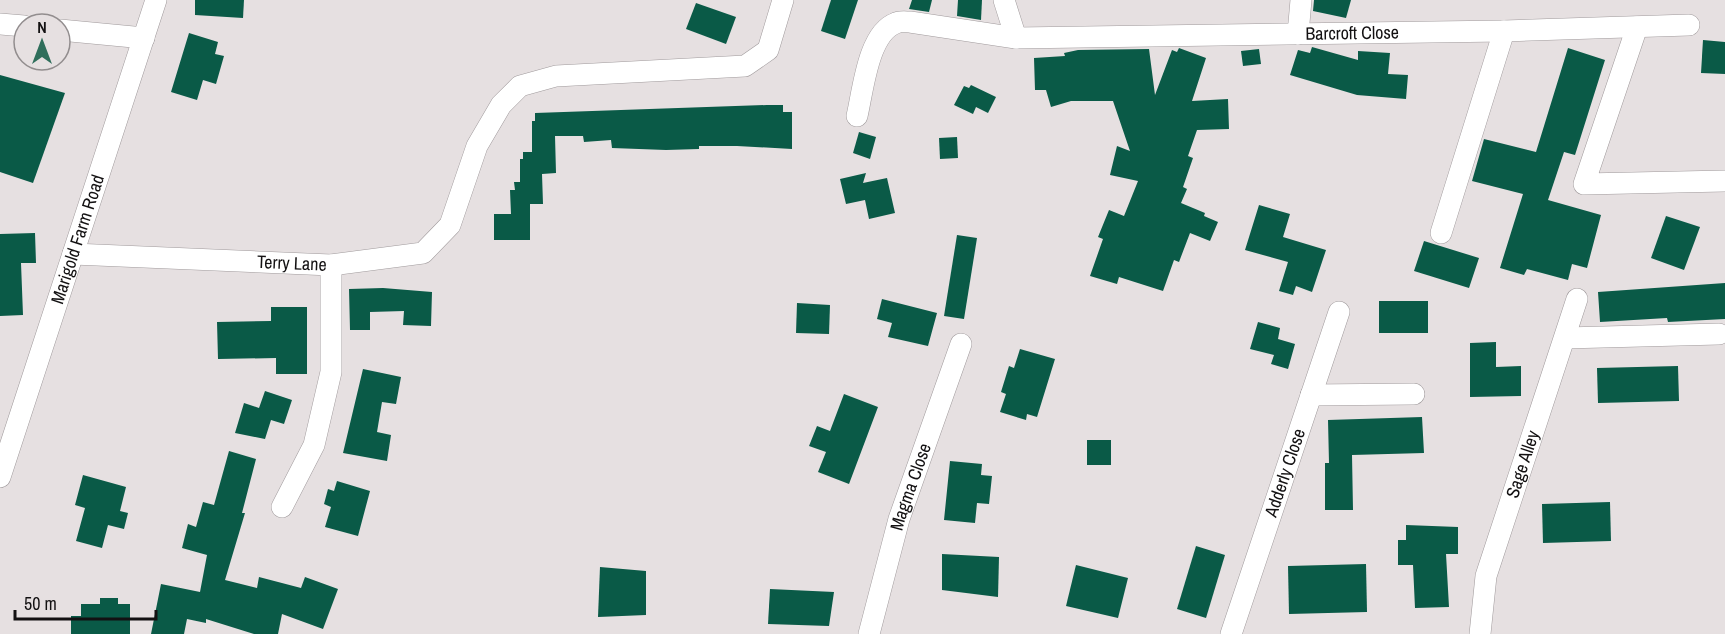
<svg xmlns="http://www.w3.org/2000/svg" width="1725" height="634" viewBox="0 0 1725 634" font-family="'Archivo Narrow',sans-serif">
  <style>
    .building { fill: #0a5a47 }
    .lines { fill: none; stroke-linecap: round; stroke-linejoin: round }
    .minor-casing { stroke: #a09a9c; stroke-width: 22 }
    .minor { stroke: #fff; stroke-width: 21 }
    .labels { text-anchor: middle; stroke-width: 6; stroke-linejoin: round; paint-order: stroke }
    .street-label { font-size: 18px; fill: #131112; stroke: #e6e0e1 }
  </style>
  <rect width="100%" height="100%" fill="#e6e0e1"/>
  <!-- building -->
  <g class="building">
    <path d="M 195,0 L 244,0 L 243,18 L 195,15 Z"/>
    <path d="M 831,0 L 858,0 L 845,39 L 821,31 Z"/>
    <path d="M 912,0 L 932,0 L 929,12 L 909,9 Z"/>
    <path d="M 958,0 L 982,0 L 981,20 L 957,16 Z"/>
    <path d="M 1314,0 L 1351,0 L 1346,18 L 1313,11 Z"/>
    <path d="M 696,3 L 736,17 L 726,44 L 686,29 Z"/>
    <path d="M 189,33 L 218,42 L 215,54 L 224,56 L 216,84 L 203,80 L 197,100 L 171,92 Z"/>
    <path d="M 1703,40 L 1725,42 L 1725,74 L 1701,73 Z"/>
    <path d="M 1312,47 L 1358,60 L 1358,51 L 1390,53 L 1388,74 L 1408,75 L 1406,99 L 1357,95 L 1290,75 L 1298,50 L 1310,53 Z"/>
    <path d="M 1179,48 L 1206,58 L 1192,101 L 1228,99 L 1229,129 L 1197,130 L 1188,156 L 1193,158 L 1183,187 L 1187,189 L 1181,203 L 1205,213 L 1204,216 L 1218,222 L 1210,241 L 1190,233 L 1179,262 L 1174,260 L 1163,291 L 1119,277 L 1117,284 L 1090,276 L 1103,239 L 1098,237 L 1109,210 L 1124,216 L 1138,181 L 1110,175 L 1117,146 L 1130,151 L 1113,101 L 1071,101 L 1051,107 L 1046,90 L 1035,90 L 1034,58 L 1065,56 L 1064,53 L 1078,50 L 1149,49 L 1155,95 L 1172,50 L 1177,52 Z"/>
    <path d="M 1568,48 L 1605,60 L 1575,155 L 1564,152 L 1548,200 L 1601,215 L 1587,268 L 1572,264 L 1568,280 L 1527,269 L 1524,275 L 1500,268 L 1523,194 L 1472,181 L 1484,139 L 1536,152 Z"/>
    <path d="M 1259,49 L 1261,64 L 1243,66 L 1241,51 Z"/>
    <path d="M 0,75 L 65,93 L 33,183 L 0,172 Z"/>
    <path d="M 971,85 L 996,97 L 988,113 L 976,107 L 973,114 L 954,105 L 964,86 L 969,88 Z"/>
    <path d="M 767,105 L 783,105 L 783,112 L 792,112 L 792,149 L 737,146 L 699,146 L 699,149 L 666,150 L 612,148 L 611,140 L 584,142 L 583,136 L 555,136 L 556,173 L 542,174 L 543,204 L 530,204 L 530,240 L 494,240 L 494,214 L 511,214 L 510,190 L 515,190 L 514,182 L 520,182 L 520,159 L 523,159 L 523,152 L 532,152 L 532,121 L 535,121 L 535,113 Z"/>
    <path d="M 859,132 L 876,137 L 870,159 L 853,153 Z"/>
    <path d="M 957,137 L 958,158 L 940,159 L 939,138 Z"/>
    <path d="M 866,173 L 863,183 L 887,178 L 895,213 L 869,219 L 865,200 L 846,204 L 840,179 Z"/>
    <path d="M 1259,205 L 1290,214 L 1283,237 L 1326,250 L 1312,292 L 1296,286 L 1293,295 L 1279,291 L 1288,262 L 1245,250 Z"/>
    <path d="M 1666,216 L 1700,227 L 1684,270 L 1651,258 Z"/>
    <path d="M 35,233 L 36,263 L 21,263 L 23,315 L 0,316 L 0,234 Z"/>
    <path d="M 957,235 L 977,238 L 964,319 L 944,316 Z"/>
    <path d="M 1424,241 L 1479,258 L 1469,288 L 1414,271 Z"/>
    <path d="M 1725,283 L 1725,319 L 1668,322 L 1667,318 L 1600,322 L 1598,292 Z"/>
    <path d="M 383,288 L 432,292 L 431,326 L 403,325 L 404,311 L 370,312 L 370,330 L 350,330 L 349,289 Z"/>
    <path d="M 882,299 L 937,313 L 928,346 L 888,337 L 892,323 L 877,319 Z"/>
    <rect x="1379" y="301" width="49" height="32"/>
    <path d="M 797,303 L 830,305 L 829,334 L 796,333 Z"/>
    <path d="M 271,307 L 307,307 L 307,374 L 276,374 L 276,358 L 218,359 L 217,322 L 271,321 Z"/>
    <path d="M 1258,322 L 1280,328 L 1278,339 L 1295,344 L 1288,369 L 1271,364 L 1274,355 L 1250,349 Z"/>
    <path d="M 1496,342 L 1496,367 L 1521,366 L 1521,396 L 1470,397 L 1470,343 Z"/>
    <path d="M 1020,349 L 1055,359 L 1037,417 L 1027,414 L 1026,420 L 1000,412 L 1006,394 L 1001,392 L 1009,366 L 1014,368 Z"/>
    <path d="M 1678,366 L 1679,401 L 1598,403 L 1597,368 Z"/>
    <path d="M 363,369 L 401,377 L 396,404 L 382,402 L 377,432 L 391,435 L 387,461 L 343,453 Z"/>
    <path d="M 265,391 L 292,400 L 284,424 L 271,420 L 265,439 L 235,433 L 244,403 L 259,408 Z"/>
    <path d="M 844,394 L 878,407 L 849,484 L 818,472 L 826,452 L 809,446 L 817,426 L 830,431 Z"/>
    <path d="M 1422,417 L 1424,453 L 1352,455 L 1353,510 L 1325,510 L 1325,463 L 1329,463 L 1328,420 Z"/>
    <rect x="1087" y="440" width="24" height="25"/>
    <path d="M 229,451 L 256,459 L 242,513 L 245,513 L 225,580 L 257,588 L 259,577 L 301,588 L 305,577 L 338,589 L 323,629 L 282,614 L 278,634 L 254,634 L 206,619 L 206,623 L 187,619 L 184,634 L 151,634 L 161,584 L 200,592 L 207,555 L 182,548 L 188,524 L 196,527 L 203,502 L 214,505 Z"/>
    <path d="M 950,461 L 982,464 L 981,475 L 992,476 L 989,504 L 977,503 L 975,523 L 944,520 Z"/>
    <path d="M 83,475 L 126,487 L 120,511 L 128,513 L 124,529 L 108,525 L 102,548 L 76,541 L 85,508 L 75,505 Z"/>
    <path d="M 337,481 L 370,491 L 358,536 L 325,527 L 331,507 L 324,504 L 328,489 L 334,491 Z"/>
    <path d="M 1610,502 L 1611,541 L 1543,543 L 1542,504 Z"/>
    <path d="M 1406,525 L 1458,527 L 1458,554 L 1446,554 L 1449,607 L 1415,608 L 1413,565 L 1398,565 L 1398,540 L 1406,540 Z"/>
    <path d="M 1196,546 L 1225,555 L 1206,618 L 1177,609 Z"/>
    <path d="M 942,554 L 999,557 L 998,597 L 942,590 Z"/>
    <path d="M 1366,564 L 1367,612 L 1289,614 L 1288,566 Z"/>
    <path d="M 1076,565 L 1128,578 L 1118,618 L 1066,606 Z"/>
    <path d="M 600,567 L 646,571 L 646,615 L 598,617 Z"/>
    <path d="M 770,589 L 834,592 L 829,626 L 768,624 Z"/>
    <path d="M 100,598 L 118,598 L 118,604 L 130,604 L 130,634 L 71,634 L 71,616 L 81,616 L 81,604 L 100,604 Z"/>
  </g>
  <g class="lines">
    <!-- minor casing -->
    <g class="minor-casing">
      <g id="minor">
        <path d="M 1004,0 L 1016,38"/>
        <path d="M 0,24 L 24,26"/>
        <path d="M 1637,27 L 1584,184 L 1725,181"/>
        <path d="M 60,30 L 144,38"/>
        <path d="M 1298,34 L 1301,0"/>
        <path id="s1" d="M 857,116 C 863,91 868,33 896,23 C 899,21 906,22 910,22 L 1016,38 L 1504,31 L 1689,25"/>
        <path d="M 1441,233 L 1504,31"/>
        <path id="s2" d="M 73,254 L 331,265 L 423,253 L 450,225 L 477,146 L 501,105 L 520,86 L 556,76 L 745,66 L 768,50 L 783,0"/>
        <path d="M 1565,338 L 1719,334"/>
        <path d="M 1311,395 L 1414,394"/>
        <path id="s3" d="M 0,477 L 156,0"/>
        <path d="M 282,507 L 314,445 L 331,372 L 331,265"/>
        <path id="s4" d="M 869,634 L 899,519 L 961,344"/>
        <path id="s5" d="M 1231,634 L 1339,312"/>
        <path id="s6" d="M 1480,634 L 1486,576 L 1577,299"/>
      </g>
    </g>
    <!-- minor -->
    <use href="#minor" class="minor"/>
  </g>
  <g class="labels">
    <!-- street labels -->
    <g class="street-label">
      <text dy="6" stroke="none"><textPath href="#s1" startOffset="562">Barcroft Close</textPath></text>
      <text dy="6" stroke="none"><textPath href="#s3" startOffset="250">Marigold Farm Road</textPath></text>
      <text dy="6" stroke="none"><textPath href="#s2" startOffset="219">Terry Lane</textPath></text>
      <text dy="6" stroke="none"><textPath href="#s6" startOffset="176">Sage Alley</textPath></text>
      <text dy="6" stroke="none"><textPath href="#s5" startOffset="170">Adderly Close</textPath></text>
      <text dy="6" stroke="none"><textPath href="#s4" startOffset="153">Magma Close</textPath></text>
    </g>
  </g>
  <!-- north arrow -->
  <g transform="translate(42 42)"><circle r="28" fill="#e6e0e1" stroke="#928d8e" stroke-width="1.5"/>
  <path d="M0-4.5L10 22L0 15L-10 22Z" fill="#2f6e5b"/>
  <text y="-9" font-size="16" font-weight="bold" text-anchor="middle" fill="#131112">N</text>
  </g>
  <!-- scale -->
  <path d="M15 610v9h141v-9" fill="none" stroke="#131112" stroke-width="3"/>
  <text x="24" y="610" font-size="18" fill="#131112" stroke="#e6e0e1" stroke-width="4.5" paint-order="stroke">50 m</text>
</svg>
